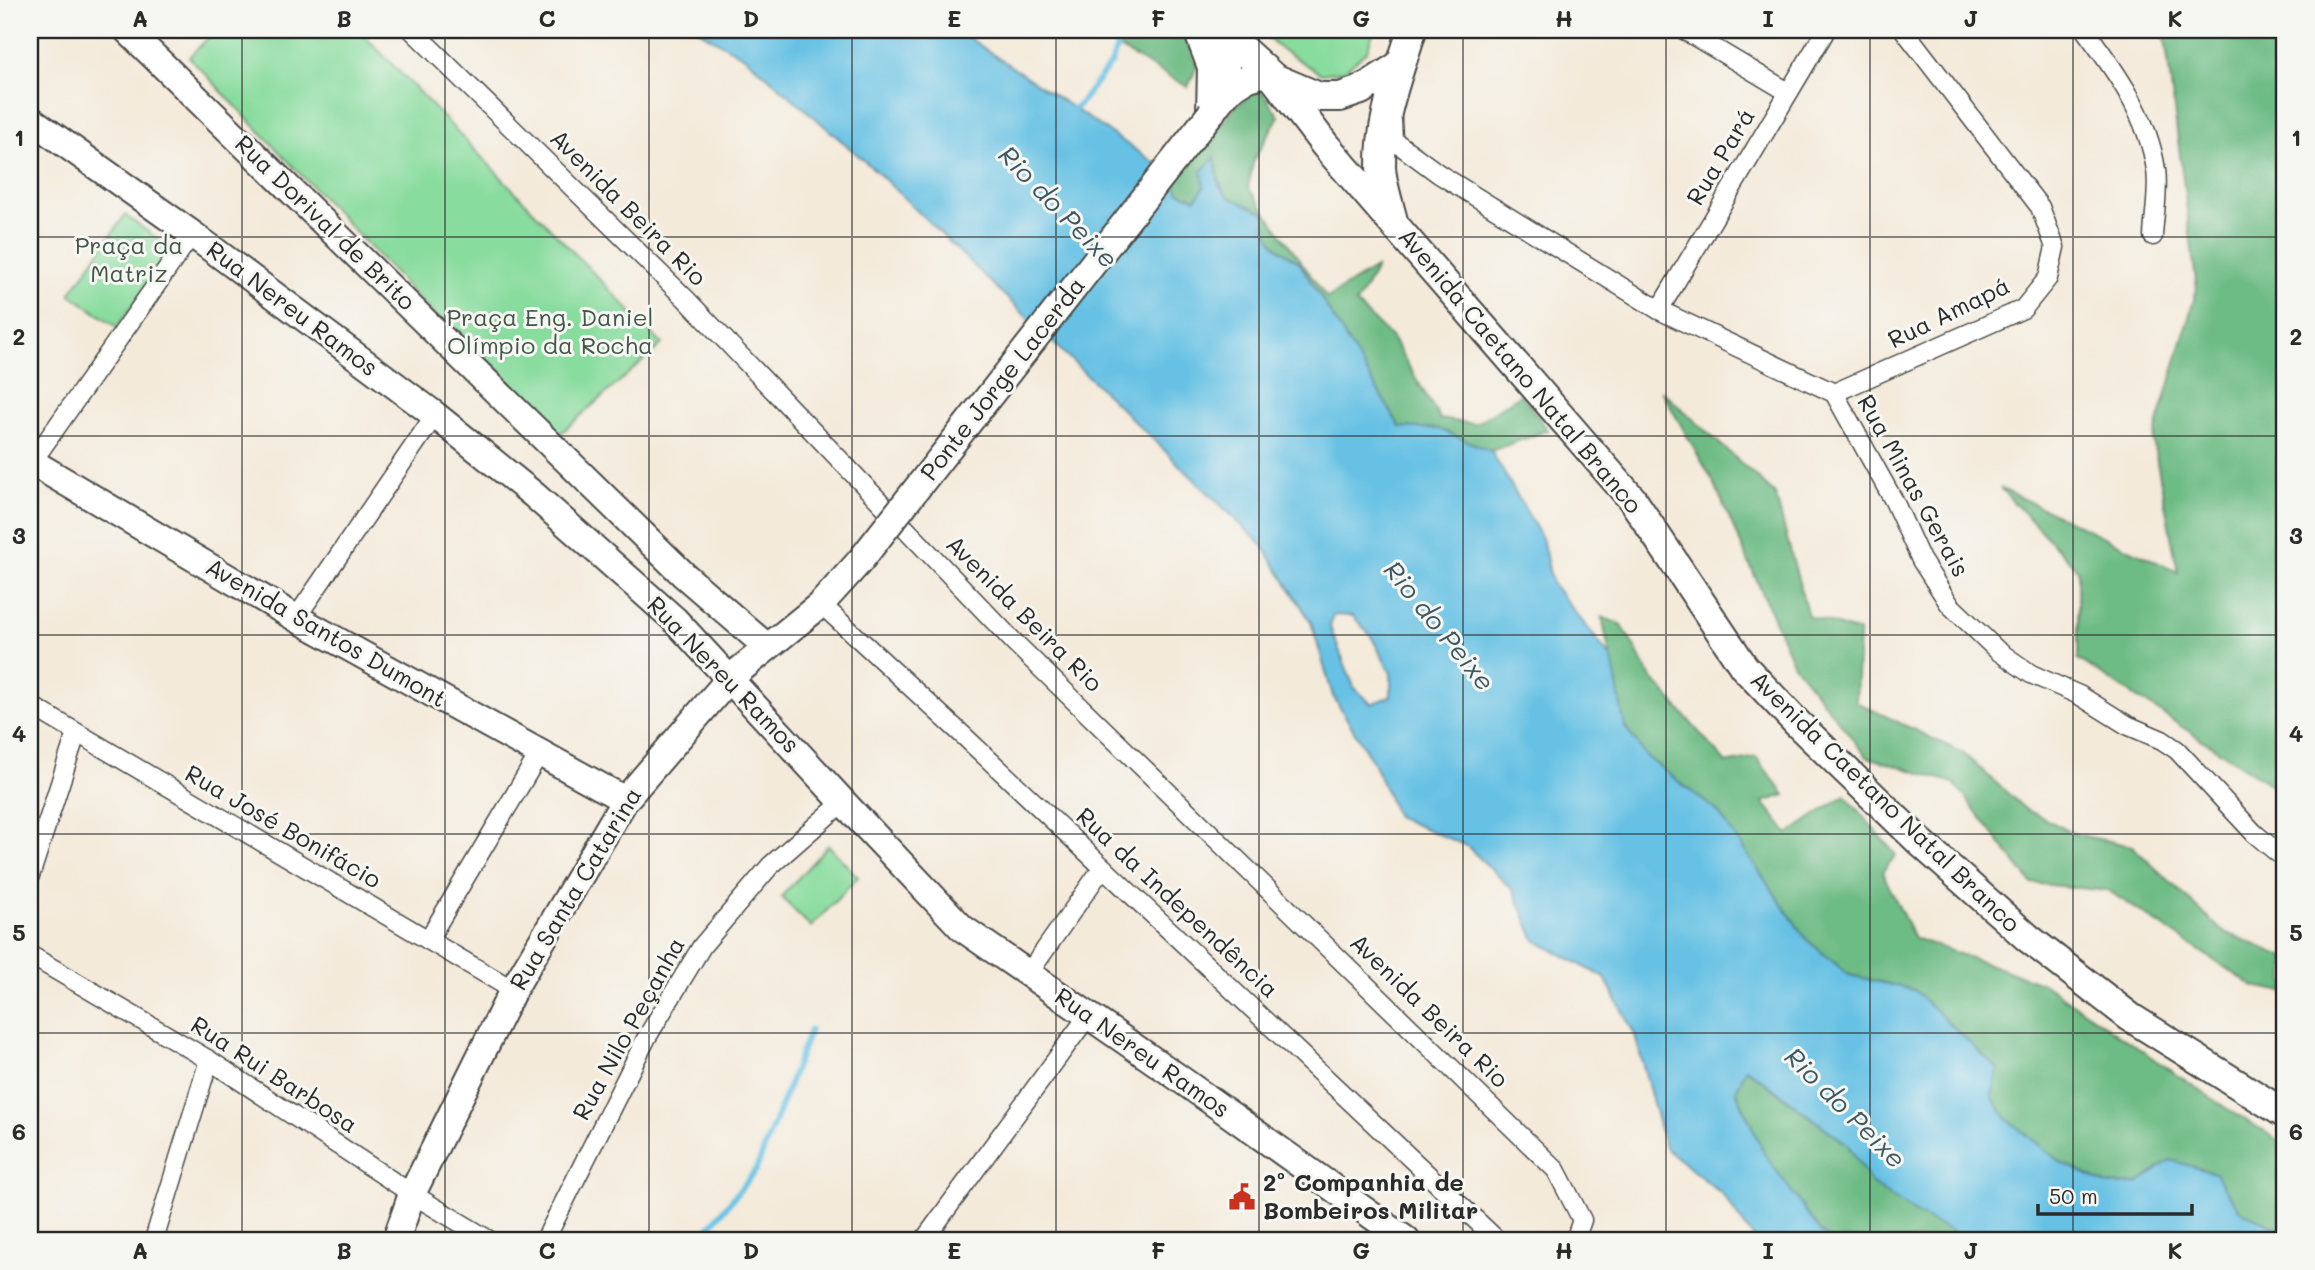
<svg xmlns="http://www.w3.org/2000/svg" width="2315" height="1270" viewBox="0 0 2315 1270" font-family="Mali,sans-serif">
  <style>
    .green { fill: #88dc9e; stroke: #5a8464; stroke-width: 2 }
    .forest { fill: #6ebc85; stroke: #4c7458; stroke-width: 2 }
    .water { fill: #66c1e4; stroke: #487688; stroke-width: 2; fill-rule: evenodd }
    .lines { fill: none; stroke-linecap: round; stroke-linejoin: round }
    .stream { stroke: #66c1e4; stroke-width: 6 }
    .street-casing { stroke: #494845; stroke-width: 21 }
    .secondary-casing { stroke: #494845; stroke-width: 30 }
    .primary-casing { stroke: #494845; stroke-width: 32 }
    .street { stroke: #fff; stroke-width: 18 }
    .secondary { stroke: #fff; stroke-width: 26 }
    .primary { stroke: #fff; stroke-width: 28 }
    .secondary-bridge-casing { stroke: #494845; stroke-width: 30; stroke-linecap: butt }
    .secondary-bridge { stroke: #fff; stroke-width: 26 }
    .grid { fill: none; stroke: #2b2b2b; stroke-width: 2; stroke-opacity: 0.55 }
    .labels { text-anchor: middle; stroke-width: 6; stroke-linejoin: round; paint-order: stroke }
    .street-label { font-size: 24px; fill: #2b2b2b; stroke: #f6f6f2 }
    .park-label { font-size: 24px; fill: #425748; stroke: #f6f6f2 }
    .poi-label { font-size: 24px; font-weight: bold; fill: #2b2b2b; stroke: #f6f6f2; text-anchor: start }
    .water-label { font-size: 26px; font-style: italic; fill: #3d5862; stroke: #f6f6f2 }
    .neatline { fill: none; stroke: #2b2b2b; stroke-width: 2.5 }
    .grid-label { font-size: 23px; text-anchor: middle; font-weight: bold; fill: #2b2b2b }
  </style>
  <rect width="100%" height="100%" fill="#f6f6f2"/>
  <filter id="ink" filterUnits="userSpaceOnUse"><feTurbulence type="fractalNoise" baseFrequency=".0143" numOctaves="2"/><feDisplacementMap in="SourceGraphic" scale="14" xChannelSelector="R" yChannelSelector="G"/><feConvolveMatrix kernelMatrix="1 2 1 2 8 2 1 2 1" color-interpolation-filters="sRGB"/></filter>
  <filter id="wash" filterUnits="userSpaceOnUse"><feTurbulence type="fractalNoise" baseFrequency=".00686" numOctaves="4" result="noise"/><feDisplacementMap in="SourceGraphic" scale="28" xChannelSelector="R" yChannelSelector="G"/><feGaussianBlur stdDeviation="1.57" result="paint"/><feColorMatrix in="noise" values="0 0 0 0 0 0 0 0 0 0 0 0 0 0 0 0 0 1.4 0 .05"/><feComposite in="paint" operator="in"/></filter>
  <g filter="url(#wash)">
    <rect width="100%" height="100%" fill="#f4eada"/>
    <!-- green -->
    <g class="green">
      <path d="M 216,30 L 359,30 L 662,344 L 553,440 L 189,57 Z"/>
      <path d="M 1261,30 L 1374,30 L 1367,51 L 1344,71 L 1321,74 L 1275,45 Z"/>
      <path d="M 125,215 L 172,249 L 117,327 L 70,294 Z"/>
      <path d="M 828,845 L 858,877 L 811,927 L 781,897 Z"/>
    </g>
    <!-- forest -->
    <g class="forest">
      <path d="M 1087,30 L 1174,30 L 1186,38 L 1197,66 L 1188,87 Z"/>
      <path d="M 2164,30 L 2285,30 L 2285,794 L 2078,659 L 2078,570 L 2000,488 L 2178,572 L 2153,441 L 2197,289 Z"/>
      <path d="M 1260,89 L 1279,116 L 1254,159 L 1248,187 L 1327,298 L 1377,267 L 1356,304 L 1392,338 L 1440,419 L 1475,424 L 1521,394 L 1548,430 L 1491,451 L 1439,429 L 1400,427 L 1299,262 C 1276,249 1265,241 1265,213 C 1226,197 1221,202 1215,158 L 1204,187 L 1196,199 L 1178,191 L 1174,181 L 1237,105 Z"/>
      <path d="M 1661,390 L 1775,494 L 1808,616 L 1859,632 L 1856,702 L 1963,753 L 2025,809 L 2075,834 L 2132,846 L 2222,931 L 2285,957 L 2285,992 L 2253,986 L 2109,891 L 2031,883 L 1954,783 L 1867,757 L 1794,665 L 1714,483 Z"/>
      <path d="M 1602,617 L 1622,625 L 1650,676 L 1726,763 L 1756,757 L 1785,795 L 1763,802 L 1788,834 L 1845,795 L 1896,855 L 1882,872 L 1914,938 L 2044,984 L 2226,1108 L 2285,1144 L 2285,1231 L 2240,1211 L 2215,1173 L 2170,1160 L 2138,1184 L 2108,1185 L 2060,1162 L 2007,1119 L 1914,990 L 1849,975 L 1806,939 L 1718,812 L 1647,757 L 1625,727 Z"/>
      <path d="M 1745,1068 L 1848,1145 L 1872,1184 L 1917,1214 L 1969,1240 L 1830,1240 L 1821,1233 L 1764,1153 L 1736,1091 Z"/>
    </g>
    <!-- water -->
    <path class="water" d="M 698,30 L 957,30 L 1170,173 L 1179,192 L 1196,199 L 1204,187 L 1202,171 L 1215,157 L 1219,186 L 1228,197 L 1265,213 C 1265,241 1276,248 1299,262 L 1400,427 L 1439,429 L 1491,451 L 1542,538 L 1552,583 L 1612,659 L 1625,727 L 1647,757 L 1718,812 L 1806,939 L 1849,975 L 1914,990 L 1998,1069 L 1992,1097 L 2007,1119 L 2060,1162 L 2108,1185 L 2138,1184 L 2170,1160 L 2215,1173 L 2240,1211 L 2285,1231 L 2285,1240 L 1969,1240 L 1917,1214 L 1872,1184 L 1848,1145 L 1746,1068 L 1736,1091 L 1764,1153 L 1821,1233 L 1830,1240 L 1755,1240 L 1722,1194 L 1665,1148 L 1635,1035 L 1605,978 L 1535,940 L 1514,891 L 1467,846 L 1397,817 L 1373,762 L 1333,696 L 1311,622 L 1263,546 L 875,170 L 746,58 ZM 1333,615 L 1353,616 L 1371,636 L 1391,673 L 1391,696 L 1371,704 L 1354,687 L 1330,627 Z"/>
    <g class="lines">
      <!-- stream -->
      <g class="stream">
        <path d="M 1069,112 L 1079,105 L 1112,62 L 1122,30"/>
        <path d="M 699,1240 L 756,1170 L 810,1030"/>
      </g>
    </g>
  </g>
  <g filter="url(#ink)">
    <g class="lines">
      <!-- street casing -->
      <g class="street-casing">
        <g id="street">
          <path d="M 412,30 L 687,300 L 1015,643 L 1556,1170 L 1582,1220 L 1575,1240"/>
          <path d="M 1684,30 L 1788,92"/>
          <path d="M 2085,30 C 2117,73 2148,116 2156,170 C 2159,191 2154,215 2153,236"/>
          <path d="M 1392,120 L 1393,140 L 1439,174 L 1659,310 L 1834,393 L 1894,501 L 1921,560 L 1950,605 L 1998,651 L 2031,674 L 2079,695 L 2127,725 L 2162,740 L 2177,750 L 2254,833 L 2285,859"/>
          <path d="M 1659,310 L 1826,30"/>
          <path d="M 1834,393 L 2023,309 L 2048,278 L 2055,247 L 2040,207 L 1904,30"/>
          <path d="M 32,462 L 192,234"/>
          <path d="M 821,604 L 966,738 L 1497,1240"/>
          <path d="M 296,618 L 435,415"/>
          <path d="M 30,705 L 513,990"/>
          <path d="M 30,876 L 76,734"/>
          <path d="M 428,940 L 539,754"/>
          <path d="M 30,955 L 209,1060 L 412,1194 L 489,1240"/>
          <path d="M 1028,974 L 1103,867"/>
          <path d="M 154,1240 L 209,1060"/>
          <path d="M 545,1240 L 647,1037 L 702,946 L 770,866 L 843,802"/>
          <path d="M 924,1240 L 1088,1016"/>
        </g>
      </g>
      <!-- secondary casing -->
      <g class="secondary-casing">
        <g id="secondary">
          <path d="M 127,30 L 684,575 L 767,647"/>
          <path d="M 1222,96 L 1230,37"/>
          <path d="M 1211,113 C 1228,88 1239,78 1269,73"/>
          <path d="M 30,119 L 192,234 L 435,415 L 534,495 L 675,620 L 843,802 L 962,928 L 1176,1076 L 1406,1240"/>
          <path d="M 30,461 L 296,618 L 625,800"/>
          <path d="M 396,1240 L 412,1194 L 513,990 L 625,800 L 730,678 L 821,604 L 860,561"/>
        </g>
      </g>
      <!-- primary casing -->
      <g class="primary-casing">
        <g id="primary">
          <path d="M 1198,30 L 1212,67 L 1211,112"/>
          <path d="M 1221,30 L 1274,78 L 1319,97 L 1340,97 L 1361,90 L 1400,65"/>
          <path d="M 1274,78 L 1325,145 L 1632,499 L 1744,667 L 1797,723 L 1919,841 L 2028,938 L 2130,1017 L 2285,1114"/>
          <path d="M 1393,221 C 1389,204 1382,185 1381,167 C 1380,118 1398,76 1412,30"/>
        </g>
      </g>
      <!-- street -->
      <use href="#street" class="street"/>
      <!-- secondary -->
      <use href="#secondary" class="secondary"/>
      <!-- primary -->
      <use href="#primary" class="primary"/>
      <!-- secondary-bridge casing -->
      <g class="secondary-bridge-casing">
        <path id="secondary-bridge" d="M 860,561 L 1211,113"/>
      </g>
      <!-- secondary-bridge -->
      <use href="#secondary-bridge" class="secondary-bridge"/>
    </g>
  </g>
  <!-- grid -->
  <path class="grid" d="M 242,30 L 242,1240M 445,30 L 445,1240M 649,30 L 649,1240M 852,30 L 852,1240M 1056,30 L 1056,1240M 1259,30 L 1259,1240M 1463,30 L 1463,1240M 1666,30 L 1666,1240M 1870,30 L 1870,1240M 2073,30 L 2073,1240M 30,237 L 2285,237M 30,436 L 2285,436M 30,635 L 2285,635M 30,834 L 2285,834M 30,1033 L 2285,1033"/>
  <!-- icons -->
  <defs>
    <g id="civic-bare" transform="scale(2.1)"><path d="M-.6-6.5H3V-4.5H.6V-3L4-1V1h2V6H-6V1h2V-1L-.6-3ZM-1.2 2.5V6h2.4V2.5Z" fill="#c8321e" stroke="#f6f6f2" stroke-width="2.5" paint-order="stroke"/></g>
  </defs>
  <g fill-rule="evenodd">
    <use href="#civic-bare" x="1242" y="1197"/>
  </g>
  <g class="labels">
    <!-- street labels -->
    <g class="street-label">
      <text transform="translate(1721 157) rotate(-59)" y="8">Rua Pará</text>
      <text transform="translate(628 208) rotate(45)" y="8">Avenida Beira Rio</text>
      <text transform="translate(325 223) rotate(44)" y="8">Rua Dorival de Brito</text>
      <text transform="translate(292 309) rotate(37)" y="8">Rua Nereu Ramos</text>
      <text transform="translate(1949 313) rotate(-26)" y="8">Rua Amapá</text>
      <text transform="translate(1520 371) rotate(50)" y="8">Avenida Caetano Natal Branco</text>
      <text transform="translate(1003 379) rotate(-52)" y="8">Ponte Jorge Lacerda</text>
      <text transform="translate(1913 486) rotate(61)" y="8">Rua Minas Gerais</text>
      <text transform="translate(1024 614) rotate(45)" y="8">Avenida Beira Rio</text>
      <text transform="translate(326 633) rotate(30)" y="8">Avenida Santos Dumont</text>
      <text transform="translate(723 675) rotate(46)" y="8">Rua Nereu Ramos</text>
      <text transform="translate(1885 802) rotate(44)" y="8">Avenida Caetano Natal Branco</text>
      <text transform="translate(283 827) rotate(30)" y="8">Rua José Bonifácio</text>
      <text transform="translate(576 889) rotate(-59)" y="8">Rua Santa Catarina</text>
      <text transform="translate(1177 903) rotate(43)" y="8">Rua da Independência</text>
      <text transform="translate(1429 1011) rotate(44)" y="8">Avenida Beira Rio</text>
      <text transform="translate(629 1029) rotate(-61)" y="8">Rua Nilo Peçanha</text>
      <text transform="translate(1142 1053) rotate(35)" y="8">Rua Nereu Ramos</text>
      <text transform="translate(274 1075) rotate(33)" y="8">Rua Rui Barbosa</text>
    </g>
    <!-- park labels -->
    <g class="park-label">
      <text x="129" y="254">Praça da<tspan x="129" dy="28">Matriz</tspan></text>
      <text x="550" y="326">Praça Eng. Daniel<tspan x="550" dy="28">Olímpio da Rocha</tspan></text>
    </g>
    <!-- poi labels -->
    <g class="poi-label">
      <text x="1263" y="1191">2º Companhia de<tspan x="1263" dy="28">Bombeiros Militar</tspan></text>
    </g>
    <!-- water labels -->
    <g class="water-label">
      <text transform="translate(1058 207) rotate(46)" y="9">Rio do Peixe</text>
      <text transform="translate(1439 626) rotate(51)" y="9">Rio do Peixe</text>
      <text transform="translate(1845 1108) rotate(45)" y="9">Rio do Peixe</text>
    </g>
  </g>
  <!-- margin -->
  <rect width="2315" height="1270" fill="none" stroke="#f6f6f2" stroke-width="77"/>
  <!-- scale -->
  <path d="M2038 1204v10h154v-10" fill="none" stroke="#2b2b2b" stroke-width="3.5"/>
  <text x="2049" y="1204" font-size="21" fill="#2b2b2b" stroke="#f6f6f2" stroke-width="5" paint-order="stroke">50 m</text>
  <rect x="38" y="38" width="2238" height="1194" class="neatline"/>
  <g class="grid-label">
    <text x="140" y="27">A</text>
    <text x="344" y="27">B</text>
    <text x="547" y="27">C</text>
    <text x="751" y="27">D</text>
    <text x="954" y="27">E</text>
    <text x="1158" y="27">F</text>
    <text x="1361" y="27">G</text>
    <text x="1564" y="27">H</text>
    <text x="1768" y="27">I</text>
    <text x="1971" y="27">J</text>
    <text x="2175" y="27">K</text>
    <text x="19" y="146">1</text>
    <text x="2296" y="146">1</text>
    <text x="19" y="345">2</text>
    <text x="2296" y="345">2</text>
    <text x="19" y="544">3</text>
    <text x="2296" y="544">3</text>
    <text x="19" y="742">4</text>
    <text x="2296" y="742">4</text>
    <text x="19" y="941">5</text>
    <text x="2296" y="941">5</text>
    <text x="19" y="1140">6</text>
    <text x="2296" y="1140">6</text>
    <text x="140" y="1259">A</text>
    <text x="344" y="1259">B</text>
    <text x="547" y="1259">C</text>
    <text x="751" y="1259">D</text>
    <text x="954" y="1259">E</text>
    <text x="1158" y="1259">F</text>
    <text x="1361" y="1259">G</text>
    <text x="1564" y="1259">H</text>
    <text x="1768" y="1259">I</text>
    <text x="1971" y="1259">J</text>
    <text x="2175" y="1259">K</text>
  </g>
</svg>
